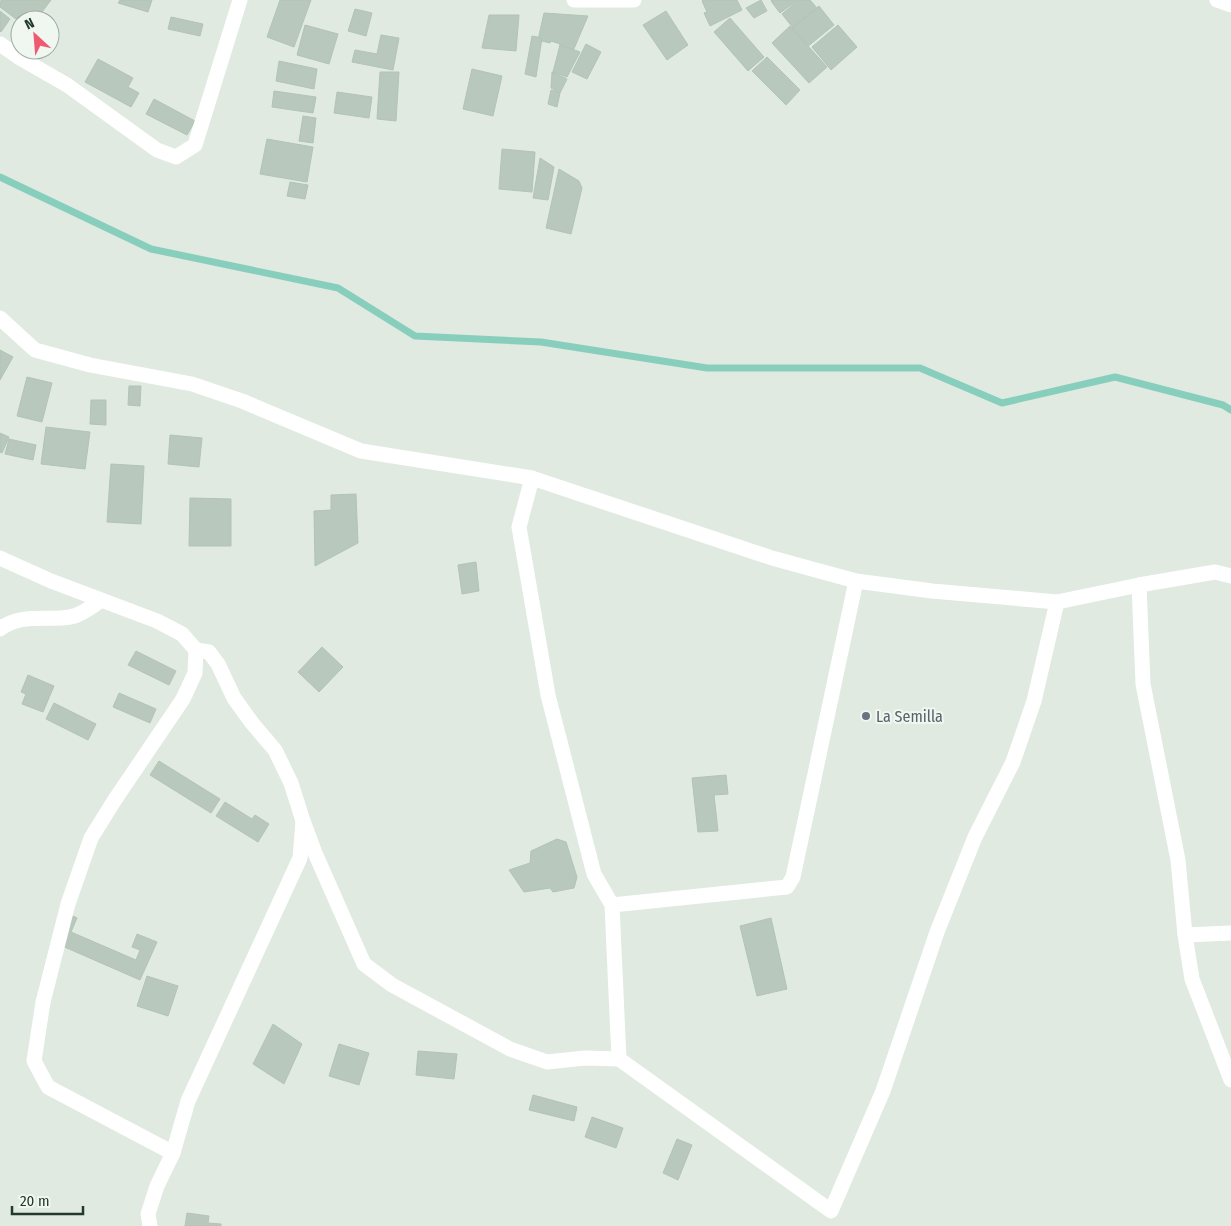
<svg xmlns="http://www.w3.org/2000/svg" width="1231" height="1226" viewBox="0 0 1231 1226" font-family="'Fira Sans Condensed',sans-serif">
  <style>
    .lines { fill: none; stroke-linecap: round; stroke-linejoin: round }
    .stream { stroke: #88cebd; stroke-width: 7 }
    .building { fill: #b8c8bc; stroke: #b2c4b5 }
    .minor { stroke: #fff; stroke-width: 15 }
    .worship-dot { fill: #6b7280; stroke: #f0f7f0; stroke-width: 2 }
    .labels { text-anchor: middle; stroke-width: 4; stroke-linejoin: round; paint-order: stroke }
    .worship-label { font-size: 16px; fill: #5b616d; stroke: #f0f7f0; text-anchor: start }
  </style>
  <rect width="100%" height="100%" fill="#e0eae1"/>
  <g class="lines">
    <!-- stream -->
    <path class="stream" d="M 0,177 L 151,249 L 338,288 L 415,336 L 541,342 L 707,368 L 920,368 L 1002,403 L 1115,377 L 1223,405 L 1231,410"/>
  </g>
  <!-- building -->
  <g class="building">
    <path d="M 1,0 L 51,0 L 36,20 L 20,20 L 20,22 L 0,7 Z"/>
    <path d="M 120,0 L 152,0 L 148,12 L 118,3 Z"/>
    <path d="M 280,0 L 311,0 L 294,47 L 267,37 Z"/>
    <path d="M 703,0 L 737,0 L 742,10 L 710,26 L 704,13 L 707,12 L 702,1 Z"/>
    <path d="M 761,0 L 767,11 L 754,18 L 746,8 Z"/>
    <path d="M 772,0 L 798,0 L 780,13 L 771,1 Z"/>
    <path d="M 799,0 L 810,0 L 817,8 L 793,28 L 782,14 Z"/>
    <path d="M 819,6 L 834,25 L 807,47 L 791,29 Z"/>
    <path d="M 355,9 L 372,13 L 366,36 L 348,31 Z"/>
    <path d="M 0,11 L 10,19 L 1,32 L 0,31 Z"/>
    <path d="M 666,11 L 688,45 L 667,60 L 643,25 Z"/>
    <path d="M 544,13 L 588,16 L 573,51 L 560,47 L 560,44 L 551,41 L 550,43 L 538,40 Z"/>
    <path d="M 489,15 L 519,15 L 516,51 L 482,48 Z"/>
    <path d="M 171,17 L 203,24 L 200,36 L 168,29 Z"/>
    <path d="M 730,18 L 764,57 L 748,71 L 714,32 Z"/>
    <path d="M 305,25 L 338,34 L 329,64 L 297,55 Z"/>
    <path d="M 838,25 L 857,47 L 831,70 L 812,47 Z"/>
    <path d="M 790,26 L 827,67 L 809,83 L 772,43 Z"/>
    <path d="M 381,35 L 399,38 L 393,70 L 352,62 L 355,50 L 377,54 Z"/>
    <path d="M 532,36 L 542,38 L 536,77 L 525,74 Z"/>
    <path d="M 586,44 L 601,52 L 587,79 L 572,72 Z"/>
    <path d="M 560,45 L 580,52 L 567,77 L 553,72 Z"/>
    <path d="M 767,57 L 800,90 L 786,105 L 752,71 Z"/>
    <path d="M 98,59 L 133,78 L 128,87 L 139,93 L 131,107 L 85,82 Z"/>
    <path d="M 279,61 L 317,69 L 314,89 L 276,81 Z"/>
    <path d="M 472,69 L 502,76 L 493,116 L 463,109 Z"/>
    <path d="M 380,72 L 399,72 L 396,121 L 377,119 Z"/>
    <path d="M 552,72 L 567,79 L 560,93 L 551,88 Z"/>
    <path d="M 551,90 L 560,93 L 557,107 L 548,104 Z"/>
    <path d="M 274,91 L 316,97 L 313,113 L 272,107 Z"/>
    <path d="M 337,92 L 372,97 L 369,118 L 334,113 Z"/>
    <path d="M 154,99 L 195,121 L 187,135 L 146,114 Z"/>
    <path d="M 303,116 L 316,118 L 313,143 L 299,141 Z"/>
    <path d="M 267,139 L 313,147 L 307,182 L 260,174 Z"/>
    <path d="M 502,149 L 535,152 L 532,192 L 499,189 Z"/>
    <path d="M 540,158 L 554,167 L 548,200 L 533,198 Z"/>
    <path d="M 559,169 L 579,181 L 582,188 L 571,234 L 546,228 Z"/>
    <path d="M 290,182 L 308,185 L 305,199 L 287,196 Z"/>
    <path d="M 0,350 L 13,357 L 0,380 Z"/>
    <path d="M 27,377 L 52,383 L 42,422 L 17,416 Z"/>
    <path d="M 129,386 L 141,386 L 140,406 L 128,405 Z"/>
    <path d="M 91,400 L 106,400 L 106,425 L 90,424 Z"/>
    <path d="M 46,427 L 90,432 L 85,469 L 41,464 Z"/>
    <path d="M 0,433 L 9,437 L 2,453 L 0,452 Z"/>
    <path d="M 170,435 L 202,438 L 199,467 L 168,464 Z"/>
    <path d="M 9,439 L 36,445 L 33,460 L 5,454 Z"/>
    <path d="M 111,464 L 144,466 L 141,524 L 107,522 Z"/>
    <path d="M 356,494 L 358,543 L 315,566 L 314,511 L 331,510 L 331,495 Z"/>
    <path d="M 190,498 L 231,499 L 231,546 L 189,546 Z"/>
    <path d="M 476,562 L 479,591 L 462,594 L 458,565 Z"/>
    <path d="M 322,647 L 343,667 L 319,692 L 298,672 Z"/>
    <path d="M 136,651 L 176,671 L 169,685 L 128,665 Z"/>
    <path d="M 28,675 L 54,686 L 43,712 L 22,704 L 26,694 L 21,692 Z"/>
    <path d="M 119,693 L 156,709 L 150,723 L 113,707 Z"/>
    <path d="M 54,703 L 96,724 L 88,740 L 46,719 Z"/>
    <path d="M 159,761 L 220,799 L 211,813 L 150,775 Z"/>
    <path d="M 726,775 L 728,794 L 714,795 L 718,831 L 698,832 L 692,778 Z"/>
    <path d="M 225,802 L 252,819 L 255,815 L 269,824 L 258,842 L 216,816 Z"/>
    <path d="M 557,839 L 566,842 L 577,877 L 574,888 L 553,892 L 550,888 L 524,892 L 509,870 L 530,863 L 531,851 Z"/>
    <path d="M 73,916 L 77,918 L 71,932 L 136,960 L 140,950 L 132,947 L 137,934 L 157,942 L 140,980 L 60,945 Z"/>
    <path d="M 771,918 L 787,989 L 757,996 L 740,926 Z"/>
    <path d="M 147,976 L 178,986 L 168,1016 L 137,1006 Z"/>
    <path d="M 273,1024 L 302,1044 L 284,1084 L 253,1064 Z"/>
    <path d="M 339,1044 L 369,1053 L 359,1085 L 329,1076 Z"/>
    <path d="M 418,1051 L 457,1054 L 454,1079 L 416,1075 Z"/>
    <path d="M 533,1095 L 577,1107 L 574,1121 L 529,1110 Z"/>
    <path d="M 592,1117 L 623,1128 L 616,1148 L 585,1137 Z"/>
    <path d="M 677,1139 L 692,1145 L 678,1180 L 663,1173 Z"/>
    <path d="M 187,1213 L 209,1216 L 208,1223 L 221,1224 L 221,1226 L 185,1226 Z"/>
  </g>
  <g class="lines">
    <!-- minor -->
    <g class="minor">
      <path d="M 574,0 L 634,0"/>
      <path d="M 1217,0 L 1231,5"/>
      <path d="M 0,44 L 20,58 L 67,85 L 157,150 L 176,157 L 195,145 L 240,0"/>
      <path d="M 0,318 L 35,350 L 90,365 L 192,384 L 242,401 L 361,451 L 532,478 L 772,558 L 856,581 L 932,591 L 1057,602 L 1139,585 L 1215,572 L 1231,576"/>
      <path d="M 532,478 L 519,527 L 548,695 L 594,874 L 612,905 L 619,1059"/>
      <path d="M 0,558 L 51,581 L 157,621 L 182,634 L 196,650 L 209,652 L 218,664 L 234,698 L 252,723 L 275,750 L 291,783 L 303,821 L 300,858 L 188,1101 L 173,1153 L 157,1186 L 148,1214 L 150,1226"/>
      <path d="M 1139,585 L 1143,684 L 1178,860 L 1185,935 L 1192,979 L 1231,1080"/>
      <path d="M 0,629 C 20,613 46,621 70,617 C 81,615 92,607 101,600"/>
      <path d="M 303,821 L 315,853 L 364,964 L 392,985 L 510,1049 L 547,1062 L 585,1058 L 619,1059 L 831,1211 L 883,1091 L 937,932 L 975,837 L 1013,762 L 1034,701 L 1057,602"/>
      <path d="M 612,905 L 787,887 L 793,877 L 856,581"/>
      <path d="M 1185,935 L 1231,933"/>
      <path d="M 173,1153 L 48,1087 L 34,1061 L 43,1002 L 68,904 L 91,838 L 114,801 L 183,699 L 195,673 L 196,650"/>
    </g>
  </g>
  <!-- markers -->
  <circle class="worship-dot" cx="866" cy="716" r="5"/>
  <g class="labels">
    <!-- worship labels -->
    <g class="worship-label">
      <text x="876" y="722">La Semilla</text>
    </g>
  </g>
  <!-- north arrow -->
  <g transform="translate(35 35) rotate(334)"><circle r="24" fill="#f0f7f0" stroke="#9daba0"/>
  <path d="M0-4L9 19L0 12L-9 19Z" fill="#ee5a71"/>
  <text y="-8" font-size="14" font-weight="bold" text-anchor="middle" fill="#213a29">N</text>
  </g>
  <!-- scale -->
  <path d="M12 1206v8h71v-8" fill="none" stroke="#213a29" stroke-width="2.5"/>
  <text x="20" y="1206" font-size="15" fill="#213a29" stroke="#f0f7f0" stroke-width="4" paint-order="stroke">20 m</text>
</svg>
